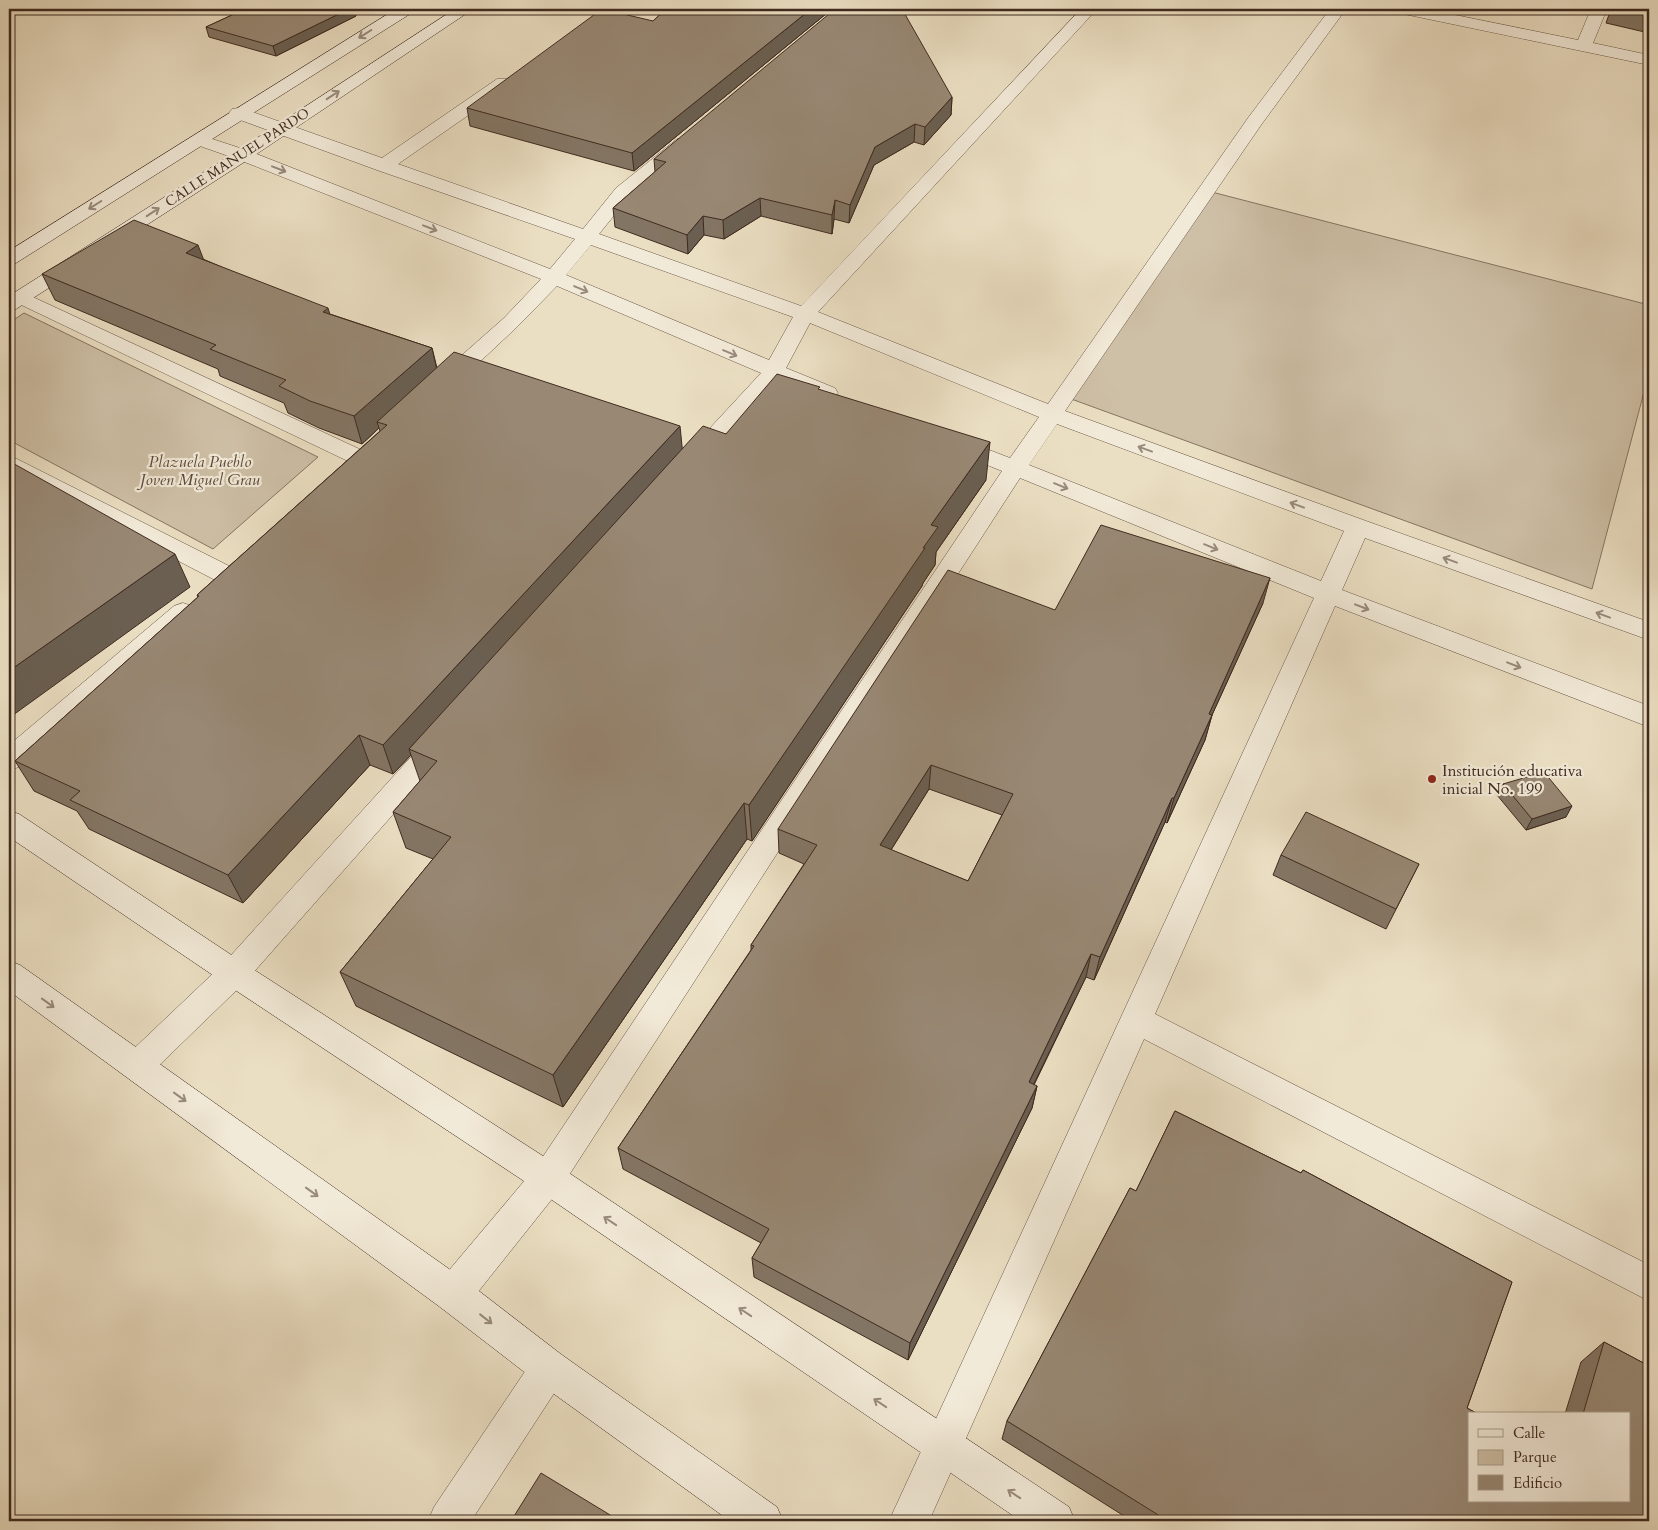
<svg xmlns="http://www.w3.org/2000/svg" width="1658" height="1530" viewBox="0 0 1658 1530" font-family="Cardo,serif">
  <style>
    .green { fill: #cec0a7; stroke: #867563 }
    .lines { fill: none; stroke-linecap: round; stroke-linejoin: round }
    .street-casing { stroke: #6a5748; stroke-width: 1 }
    .secondary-casing { stroke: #3f2a1f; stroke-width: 1 }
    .street { fill: #f2ead8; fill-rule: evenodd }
    .secondary { fill: #f2ead8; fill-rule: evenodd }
    .wall { fill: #837564; stroke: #3f2a1f; fill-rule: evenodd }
    .shaded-wall { fill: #6a5f51; stroke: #3f2a1f }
    .building { fill: #988874; stroke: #3f2a1f; fill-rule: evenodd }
    .oneway { stroke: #988a7c }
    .poi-dot { fill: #8f2418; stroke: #f2ead8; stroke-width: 2 }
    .labels { text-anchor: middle; stroke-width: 4.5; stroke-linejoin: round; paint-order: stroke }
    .far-street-label { font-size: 14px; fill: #3f2a1f; stroke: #f2ead8 }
    .park-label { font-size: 16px; font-style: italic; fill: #5c483a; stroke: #f2ead8 }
    .poi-label { font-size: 16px; fill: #3f2a1f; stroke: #f2ead8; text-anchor: start }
  </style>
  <rect width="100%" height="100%" fill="#ebdfc3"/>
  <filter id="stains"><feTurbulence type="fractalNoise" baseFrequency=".004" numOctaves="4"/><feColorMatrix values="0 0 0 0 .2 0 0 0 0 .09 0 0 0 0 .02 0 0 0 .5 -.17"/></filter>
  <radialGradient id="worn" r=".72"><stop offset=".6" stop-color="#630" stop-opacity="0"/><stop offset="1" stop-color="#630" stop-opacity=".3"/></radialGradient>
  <!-- green -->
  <g class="green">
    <path d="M 1204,190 L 1649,305 L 1649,373 L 1592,589 L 1063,396 Z"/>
    <path d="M 24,313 L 318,457 L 213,549 L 9,440 L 9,323 Z"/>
  </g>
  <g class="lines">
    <!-- street casing -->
    <g class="street-casing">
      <g id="street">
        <path d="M 1081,9 L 1097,9 L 818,312 L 1048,404 L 1248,118 L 1330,9 L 1346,9 L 1261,125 L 1065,411 L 1366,521 L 1649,622 L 1649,640 L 1365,538 L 1342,590 L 1649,706 L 1649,727 L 1335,606 L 1155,1014 L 1649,1265 L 1649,1301 L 1144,1039 L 929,1521 L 889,1521 L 1314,598 L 1020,478 L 560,1189 L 466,1307 L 453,1312 L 440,1307 L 435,1294 L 440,1281 L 536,1167 L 1002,471 L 945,448 L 942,443 L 945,438 L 953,436 L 1010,458 L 1039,417 L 810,323 L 786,368 L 835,388 L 838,393 L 835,398 C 817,402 794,387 778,380 L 702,464 L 694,466 L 686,464 L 683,459 L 686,454 L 761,373 L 557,286 L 518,326 L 452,388 L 444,389 L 436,388 L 433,383 L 436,378 L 504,318 L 541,279 L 237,159 L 194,144 L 191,140 L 194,136 L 200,135 L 249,151 L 550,269 L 575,239 L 377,170 L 232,117 L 229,113 L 232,109 L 238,108 L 244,109 L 382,158 L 497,79 L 509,79 L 511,83 L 509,87 L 398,164 L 583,229 L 616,188 L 677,139 L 683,138 L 689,139 L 692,143 L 689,147 L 630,196 L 599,234 L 801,306 ZM 591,245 L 793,317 L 769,360 L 566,275 ZM 1057,424 L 1344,531 L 1321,581 L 1029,465 Z"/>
        <path d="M 1396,9 L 1426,9 L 1578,40 L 1591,9 L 1607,9 L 1593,43 L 1649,55 L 1649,65 L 1404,14 L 1398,12 Z"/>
        <path d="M 20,291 L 370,454 L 373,459 L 370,464 L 362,466 L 354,464 L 13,301 L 10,297 L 13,293 Z"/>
        <path d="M 9,457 L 17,459 L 235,569 L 238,575 L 235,581 L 226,583 L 217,581 L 9,473 Z"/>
        <path d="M 183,603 L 192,606 L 196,612 L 192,618 L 19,767 L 9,770 L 9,745 L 174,606 Z"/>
        <path d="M 440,733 L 450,736 L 454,743 L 450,750 L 245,982 L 148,1076 L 137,1080 L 126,1076 L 121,1066 L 126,1056 L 223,964 L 430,736 Z"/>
        <path d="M 549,1350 L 562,1355 L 567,1368 L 562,1381 L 471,1521 L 428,1521 L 434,1507 L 536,1355 Z"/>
      </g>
    </g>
    <!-- secondary casing -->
    <g class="secondary-casing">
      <g id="secondary">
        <path d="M 396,9 L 415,9 L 413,12 L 16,263 L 9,265 L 9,251 Z"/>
        <path d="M 455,9 L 473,9 L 249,159 L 16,309 L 9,311 L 9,296 L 237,151 Z"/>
        <path d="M 9,811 L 19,814 L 245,964 L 560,1167 L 1069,1507 L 1075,1521 L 1021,1521 L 536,1189 L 223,982 L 9,837 Z"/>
        <path d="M 9,961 L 20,965 L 466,1281 L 562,1355 L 777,1507 L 783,1521 L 730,1521 L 536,1381 L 440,1307 L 9,991 Z"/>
      </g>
    </g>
    <!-- street -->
    <use href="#street" class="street"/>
    <!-- secondary -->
    <use href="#secondary" class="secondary"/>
  </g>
  <!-- wall -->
  <g class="wall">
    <path d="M 245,9 L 367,9 L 355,14 L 356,16 L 276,56 L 209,37 L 206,27 Z"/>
    <path d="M 666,9 L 832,9 L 634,171 L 470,126 L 467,108 L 653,21 Z"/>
    <path d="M 1611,9 L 1649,9 L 1649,33 L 1606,23 Z"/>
    <path d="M 952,97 L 951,115 L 924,145 L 914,142 L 874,165 L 849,223 L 834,219 L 832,234 L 761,216 L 724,239 L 704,235 L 688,254 L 615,227 L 613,208 L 655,172 L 654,159 Z"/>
    <path d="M 203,259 L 330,314 L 432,348 L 437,368 L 682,449 L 726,434 L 820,390 L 986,480 L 936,552 L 935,565 L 923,583 L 922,586 L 752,841 L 747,839 L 563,1107 L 356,1006 L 340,972 L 433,859 L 406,848 L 393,812 L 420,781 L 411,755 L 393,774 L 370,765 L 243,903 L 89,829 L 77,811 L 34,791 L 15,761 L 198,597 L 197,595 L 380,431 L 379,428 L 362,444 L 319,428 L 288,413 L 284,403 L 220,376 L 218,369 L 55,300 L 42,274 Z"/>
    <path d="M 1263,603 L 1212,715 L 1205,740 L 1167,823 L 1165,822 L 1094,980 L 1086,977 L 1034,1085 L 1037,1086 L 1032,1108 L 908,1360 L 754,1277 L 752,1258 L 761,1243 L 623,1169 L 618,1148 L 751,950 L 751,945 L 804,864 L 779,853 L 778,829 L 1055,610 ZM 929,789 L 1002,815 L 968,881 L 891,850 Z"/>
    <path d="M 1503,784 L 1566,817 L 1526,830 L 1497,795 Z"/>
    <path d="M 1281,855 L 1419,864 L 1386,929 L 1273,875 Z"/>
    <path d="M 1175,1111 L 1301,1173 L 1303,1170 L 1512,1282 L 1467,1408 L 1478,1414 L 1469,1414 L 1469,1501 L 1629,1501 L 1629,1414 L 1565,1414 L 1581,1362 L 1604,1342 L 1649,1366 L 1649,1521 L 1132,1521 L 1002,1439 L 1007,1421 L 1130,1188 L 1136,1191 Z"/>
  </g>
  <!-- shaded-wall -->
  <g class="shaded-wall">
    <path d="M 349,9 L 367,9 L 355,14 L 356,16 L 276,56 L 273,46 Z"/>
    <path d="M 811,9 L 832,9 L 634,171 L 632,153 Z"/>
    <path d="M 952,97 L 951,115 L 924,145 L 925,127 Z"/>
    <path d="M 915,124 L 914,142 L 874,165 L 849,223 L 850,205 L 875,147 Z"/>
    <path d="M 760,198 L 761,216 L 724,239 L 723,220 Z"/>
    <path d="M 835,200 L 834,219 L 832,234 L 832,215 Z"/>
    <path d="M 703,216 L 704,235 L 688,254 L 687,235 Z"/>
    <path d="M 198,245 L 208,271 L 186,253 Z"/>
    <path d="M 328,308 L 336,335 L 323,312 Z"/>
    <path d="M 432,348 L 438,375 L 377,422 L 379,428 L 362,444 L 354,416 Z"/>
    <path d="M 680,426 L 683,456 L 409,749 L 411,755 L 393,774 L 383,745 Z"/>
    <path d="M 990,442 L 986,480 L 936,552 L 935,565 L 923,583 L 922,586 L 752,841 L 749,805 L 923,548 L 931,525 Z"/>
    <path d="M 175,554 L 190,587 L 9,718 L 9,671 Z"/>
    <path d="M 1270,578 L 1263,603 L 1201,739 L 1209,714 Z"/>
    <path d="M 1212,715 L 1205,740 L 1167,823 L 1174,798 Z"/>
    <path d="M 359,735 L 370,765 L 243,903 L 228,875 Z"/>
    <path d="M 931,765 L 929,789 L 879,869 L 880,845 Z"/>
    <path d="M 1172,798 L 1165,822 L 1094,980 L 1100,957 Z"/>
    <path d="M 744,803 L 747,839 L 563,1107 L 553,1075 Z"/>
    <path d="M 1572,806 L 1566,817 L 1526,830 L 1532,819 Z"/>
    <path d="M 1091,954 L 1086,977 L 1024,1104 L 1029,1082 Z"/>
    <path d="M 1037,1086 L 1032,1108 L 908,1360 L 910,1343 Z"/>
  </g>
  <!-- building -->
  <g class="building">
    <path d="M 245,9 L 349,9 L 273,46 L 206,27 Z"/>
    <path d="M 602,9 L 653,21 L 666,9 L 811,9 L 632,153 L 467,108 Z"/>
    <path d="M 835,9 L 902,9 L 952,97 L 925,127 L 915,124 L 875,147 L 850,205 L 835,200 L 832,215 L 760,198 L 723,220 L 703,216 L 687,235 L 613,208 L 666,162 L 654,159 Z"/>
    <path d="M 1628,9 L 1649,9 L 1649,13 Z"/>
    <path d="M 134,220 L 198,245 L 186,253 L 328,308 L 323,312 L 432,348 L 354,416 L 310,401 L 279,386 L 286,380 L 210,349 L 216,345 L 42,274 Z"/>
    <path d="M 454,352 L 680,426 L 383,745 L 359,735 L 228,875 L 70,800 L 80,791 L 15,761 L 199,596 L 197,595 L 387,425 L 377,422 Z"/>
    <path d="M 777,374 L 820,387 L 818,389 L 990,442 L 931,525 L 938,527 L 923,548 L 925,548 L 749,805 L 744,803 L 553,1075 L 340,972 L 451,837 L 393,812 L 437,761 L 409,749 L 703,426 L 726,434 Z"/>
    <path d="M 9,461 L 175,554 L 9,671 Z"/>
    <path d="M 1101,525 L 1270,578 L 1209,714 L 1212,715 L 1174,798 L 1172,798 L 1100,957 L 1091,954 L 1029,1082 L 1037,1086 L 910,1343 L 752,1258 L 769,1229 L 618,1148 L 754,946 L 751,945 L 817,845 L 778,829 L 948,570 L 1055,610 ZM 931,765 L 1013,794 L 968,881 L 880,845 Z"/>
    <path d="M 1544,772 L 1572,806 L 1532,819 L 1503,784 Z"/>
    <path d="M 1306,812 L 1419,864 L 1396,909 L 1281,855 Z"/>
    <path d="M 1175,1111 L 1301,1173 L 1303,1170 L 1512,1282 L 1467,1408 L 1478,1414 L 1469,1414 L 1469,1501 L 1629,1501 L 1629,1414 L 1583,1414 L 1604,1342 L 1649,1366 L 1649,1521 L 1168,1521 L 1007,1421 L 1130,1188 L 1136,1191 Z"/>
    <path d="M 541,1473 L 620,1521 L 511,1521 Z"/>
  </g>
  <!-- one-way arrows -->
  <defs><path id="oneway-shaft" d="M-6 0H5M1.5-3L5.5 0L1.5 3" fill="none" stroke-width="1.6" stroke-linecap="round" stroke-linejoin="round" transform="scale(1.25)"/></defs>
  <g class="oneway">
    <use href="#oneway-shaft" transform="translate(365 34) rotate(148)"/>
    <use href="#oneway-shaft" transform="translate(333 95) rotate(-33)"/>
    <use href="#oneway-shaft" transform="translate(279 169) rotate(21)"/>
    <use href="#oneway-shaft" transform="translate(95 205) rotate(148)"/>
    <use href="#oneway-shaft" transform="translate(153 212) rotate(-33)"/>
    <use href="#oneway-shaft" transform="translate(430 228) rotate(21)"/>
    <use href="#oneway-shaft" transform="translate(581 289) rotate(23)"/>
    <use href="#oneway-shaft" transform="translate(730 353) rotate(23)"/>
    <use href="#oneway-shaft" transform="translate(1145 449) rotate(-160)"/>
    <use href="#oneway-shaft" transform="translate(1061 486) rotate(22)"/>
    <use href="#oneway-shaft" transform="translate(1297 505) rotate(-160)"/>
    <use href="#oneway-shaft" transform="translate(1211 547) rotate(22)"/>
    <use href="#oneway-shaft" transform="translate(1450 560) rotate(-160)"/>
    <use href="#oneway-shaft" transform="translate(1362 607) rotate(21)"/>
    <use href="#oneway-shaft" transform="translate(1603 615) rotate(-160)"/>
    <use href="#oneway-shaft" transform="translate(1514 665) rotate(21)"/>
    <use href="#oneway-shaft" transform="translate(48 1003) rotate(36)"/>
    <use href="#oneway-shaft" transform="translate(180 1097) rotate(36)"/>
    <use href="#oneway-shaft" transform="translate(312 1192) rotate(36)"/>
    <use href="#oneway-shaft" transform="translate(610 1221) rotate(-146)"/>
    <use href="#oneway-shaft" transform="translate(745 1312) rotate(-146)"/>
    <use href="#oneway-shaft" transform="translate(486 1319) rotate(38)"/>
    <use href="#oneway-shaft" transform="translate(880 1403) rotate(-146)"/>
    <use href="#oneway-shaft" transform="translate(1014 1494) rotate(-146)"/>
  </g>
  <!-- markers -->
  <circle class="poi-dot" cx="1432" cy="779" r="5"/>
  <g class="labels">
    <!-- far-street labels -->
    <g class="far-street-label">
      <text transform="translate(237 157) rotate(-33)" y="5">CALLE MANUEL PARDO</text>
    </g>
    <!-- park labels -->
    <g class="park-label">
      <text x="200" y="467">Plazuela Pueblo<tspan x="200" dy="18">Joven Miguel Grau</tspan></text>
    </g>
    <!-- poi labels -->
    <g class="poi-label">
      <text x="1442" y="776">Institución educativa<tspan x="1442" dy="18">inicial No. 199</tspan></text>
    </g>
  </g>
  <!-- margin -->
  <rect width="1658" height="1530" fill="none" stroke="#ebdfc3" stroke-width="30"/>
  <rect x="10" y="10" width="1638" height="1510" fill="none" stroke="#3f2a1f" stroke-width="2.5"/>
  <rect x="15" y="15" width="1628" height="1500" fill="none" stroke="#3f2a1f"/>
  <!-- legend -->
  <rect x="1468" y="1412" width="162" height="90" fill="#f2ead8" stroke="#aa9d8e"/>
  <rect x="1478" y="1429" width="25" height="8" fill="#f2ead8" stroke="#aa9d8e"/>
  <text x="1513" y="1438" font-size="15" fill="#3f2a1f">Calle</text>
  <rect x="1478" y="1450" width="25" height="15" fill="#cec0a7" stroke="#aa9d8e"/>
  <text x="1513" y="1462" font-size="15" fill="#3f2a1f">Parque</text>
  <rect x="1478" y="1475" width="25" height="15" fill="#988874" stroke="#aa9d8e"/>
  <text x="1513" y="1488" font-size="15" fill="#3f2a1f">Edificio</text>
  <rect width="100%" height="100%" filter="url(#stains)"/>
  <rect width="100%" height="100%" fill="url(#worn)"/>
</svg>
